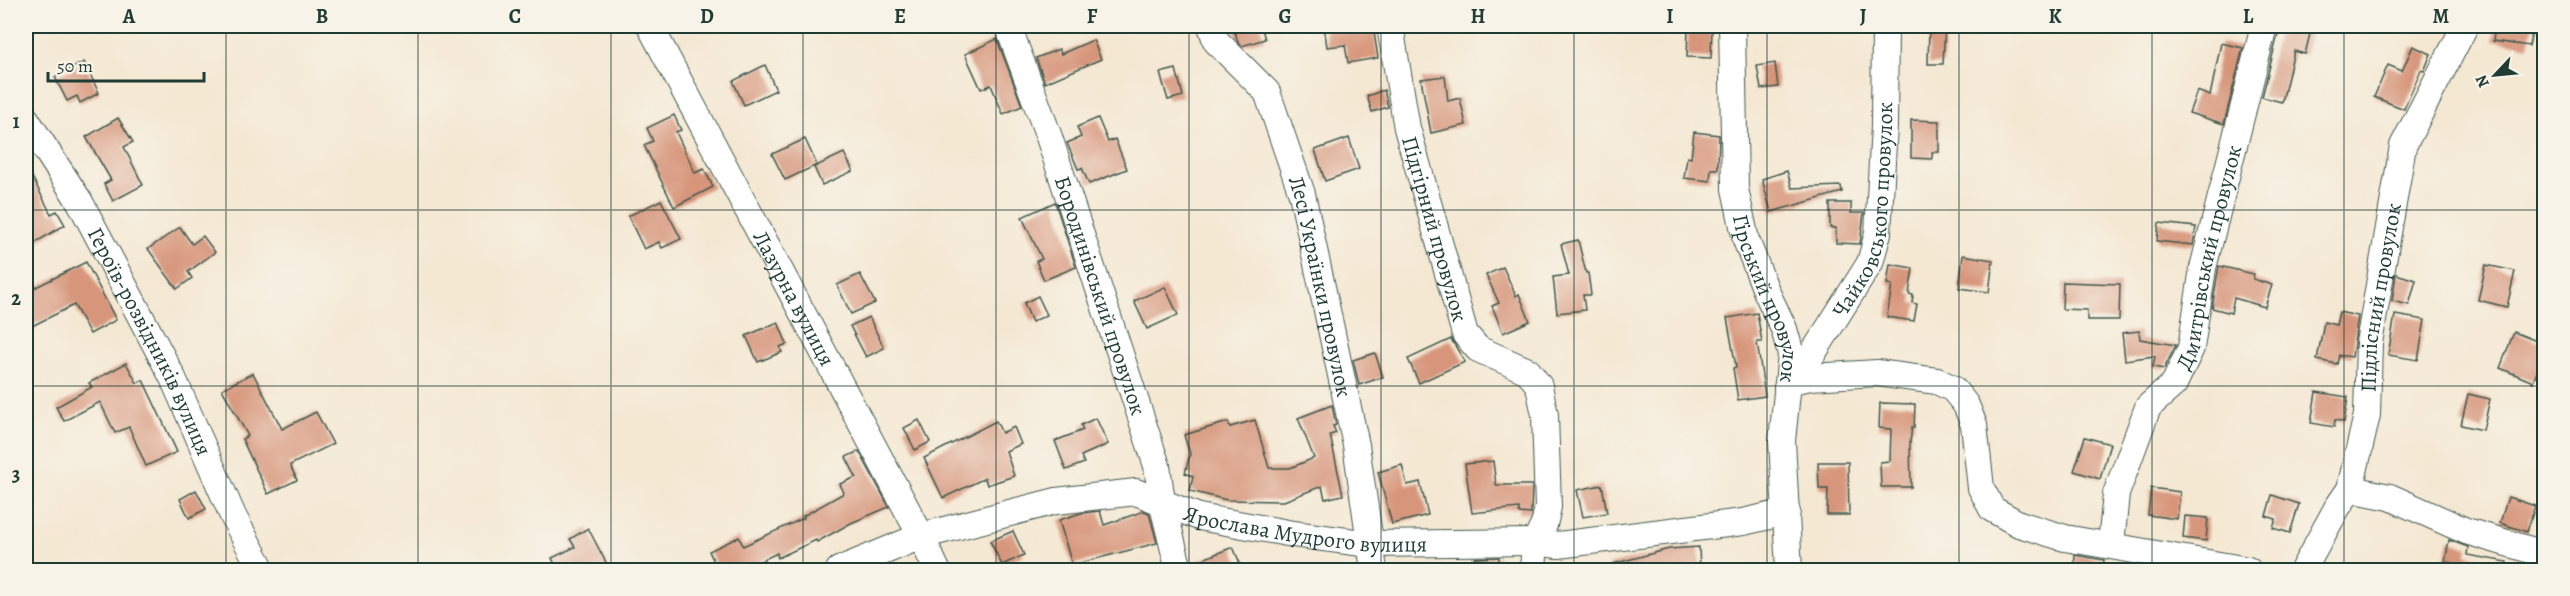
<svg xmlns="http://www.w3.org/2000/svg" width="2570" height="596" viewBox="0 0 2570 596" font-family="Alegreya,serif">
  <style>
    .building { fill: #d7967b }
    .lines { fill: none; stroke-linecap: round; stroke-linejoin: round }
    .minor-casing { stroke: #3f574c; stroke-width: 28 }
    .minor { stroke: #fff; stroke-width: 26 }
    .grid { fill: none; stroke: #1f3d34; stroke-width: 1.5; stroke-opacity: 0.55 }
    .labels { text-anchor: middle; stroke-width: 5; stroke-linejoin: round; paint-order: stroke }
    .street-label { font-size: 22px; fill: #1f3d34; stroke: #f7f3e8 }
    .neatline { fill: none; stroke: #1f3d34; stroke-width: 2 }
    .grid-label { font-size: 20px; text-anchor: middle; font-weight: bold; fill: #1f3d34 }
  </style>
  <rect width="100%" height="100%" fill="#f7f3e8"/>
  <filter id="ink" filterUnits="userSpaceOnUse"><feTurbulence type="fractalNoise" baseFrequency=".0167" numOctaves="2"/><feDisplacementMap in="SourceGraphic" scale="12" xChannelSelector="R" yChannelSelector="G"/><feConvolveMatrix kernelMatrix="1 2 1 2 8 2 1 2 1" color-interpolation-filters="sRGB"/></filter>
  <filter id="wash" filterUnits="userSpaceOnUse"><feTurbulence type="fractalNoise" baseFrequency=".008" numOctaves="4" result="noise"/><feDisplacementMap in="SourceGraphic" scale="24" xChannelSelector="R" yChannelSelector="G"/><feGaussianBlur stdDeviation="1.35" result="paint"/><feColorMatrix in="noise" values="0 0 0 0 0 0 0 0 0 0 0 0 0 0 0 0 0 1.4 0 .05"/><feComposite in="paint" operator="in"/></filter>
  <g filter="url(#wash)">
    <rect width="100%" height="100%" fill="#f4e8d3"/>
    <g id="blocks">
      <!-- building -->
      <g class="building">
        <path d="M 1233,26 L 1261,26 L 1265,39 L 1242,46 L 1238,42 Z"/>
        <path d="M 1324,26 L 1373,26 L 1378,58 L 1348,63 L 1345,45 L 1327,47 Z"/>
        <path d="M 1929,26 L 1945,26 L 1943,64 L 1928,64 Z"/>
        <path d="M 2280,26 L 2312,26 L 2305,54 L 2294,51 L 2282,102 L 2262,97 Z"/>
        <path d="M 2495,26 L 2533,26 L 2529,46 L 2493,41 Z"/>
        <path d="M 1688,28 L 1712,29 L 1711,58 L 1687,57 Z"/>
        <path d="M 997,39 L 1022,106 L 1003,114 L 991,85 L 981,89 L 965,54 Z"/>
        <path d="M 1093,40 L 1101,59 L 1045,83 L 1036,58 L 1059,49 L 1061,54 Z"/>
        <path d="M 2221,43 L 2243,48 L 2224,124 L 2189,113 L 2197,91 L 2210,96 Z"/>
        <path d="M 2413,46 L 2431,54 L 2424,71 L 2421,70 L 2404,109 L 2374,97 L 2388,65 L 2402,71 Z"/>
        <path d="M 84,62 L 99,93 L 80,103 L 77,96 L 67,101 L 55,77 Z"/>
        <path d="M 1775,63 L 1778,87 L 1761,89 L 1757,66 Z"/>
        <path d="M 765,65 L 776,90 L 744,105 L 733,81 Z"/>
        <path d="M 1176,69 L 1183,96 L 1168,100 L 1160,73 Z"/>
        <path d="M 1445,76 L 1448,101 L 1460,98 L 1466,125 L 1431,133 L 1421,79 Z"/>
        <path d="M 1384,90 L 1388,107 L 1372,112 L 1367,96 Z"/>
        <path d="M 674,115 L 681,130 L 676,132 L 695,173 L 704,169 L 713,187 L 674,207 L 644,145 L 653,141 L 647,128 Z"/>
        <path d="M 118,118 L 133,142 L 124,147 L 143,185 L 113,201 L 104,184 L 111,180 L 86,137 Z"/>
        <path d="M 1098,118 L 1108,142 L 1115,139 L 1127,169 L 1089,184 L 1082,168 L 1078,169 L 1067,143 L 1081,137 L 1077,127 Z"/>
        <path d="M 1911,120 L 1939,121 L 1939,152 L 1932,152 L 1932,159 L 1911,158 Z"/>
        <path d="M 1694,132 L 1719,135 L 1718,169 L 1711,169 L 1710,181 L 1684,178 L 1687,157 L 1691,158 Z"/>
        <path d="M 1349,138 L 1359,169 L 1325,181 L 1315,150 Z"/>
        <path d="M 805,139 L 817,165 L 785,180 L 772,154 Z"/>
        <path d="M 844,153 L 853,171 L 822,185 L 814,167 Z"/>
        <path d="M 26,165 L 51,214 L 57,211 L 65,225 L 26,248 Z"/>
        <path d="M 1787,171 L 1792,188 L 1841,186 L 1842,192 L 1771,212 L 1762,179 Z"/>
        <path d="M 661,200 L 681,239 L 662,248 L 659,242 L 644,249 L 628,216 Z"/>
        <path d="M 1055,202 L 1076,267 L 1044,280 L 1036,261 L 1042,259 L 1022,217 Z"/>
        <path d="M 1830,203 L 1851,203 L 1851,213 L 1864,213 L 1860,244 L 1836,243 L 1836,228 L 1830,228 Z"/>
        <path d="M 2159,223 L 2196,227 L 2193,245 L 2157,241 Z"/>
        <path d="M 180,227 L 192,244 L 203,236 L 215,252 L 188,272 L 192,278 L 177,289 L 148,249 Z"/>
        <path d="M 1578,240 L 1586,273 L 1588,273 L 1591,295 L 1583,295 L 1585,310 L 1557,313 L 1553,277 L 1569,275 L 1561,244 Z"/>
        <path d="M 1963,255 L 1993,260 L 1989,292 L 1959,288 Z"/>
        <path d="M 86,262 L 116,320 L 90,334 L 74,305 L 26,329 L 26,292 Z"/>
        <path d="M 1890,264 L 1913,268 L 1909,294 L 1913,295 L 1912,303 L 1917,304 L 1914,321 L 1887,317 L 1892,285 L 1887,284 Z"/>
        <path d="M 2486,265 L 2515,271 L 2507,307 L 2478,300 Z"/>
        <path d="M 2219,266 L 2254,274 L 2253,279 L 2272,285 L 2265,307 L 2234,298 L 2231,313 L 2212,308 Z"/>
        <path d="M 1503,267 L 1516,296 L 1519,294 L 1530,321 L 1503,333 L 1492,306 L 1499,303 L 1486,275 Z"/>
        <path d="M 860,274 L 875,303 L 851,314 L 837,285 Z"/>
        <path d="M 2396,274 L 2416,280 L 2409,305 L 2392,301 Z"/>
        <path d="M 2063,282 L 2120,284 L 2119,320 L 2087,320 L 2087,310 L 2062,309 Z"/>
        <path d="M 1165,287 L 1178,315 L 1147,329 L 1134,301 Z"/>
        <path d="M 1038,296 L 1047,315 L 1032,322 L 1024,303 Z"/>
        <path d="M 2339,312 L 2358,316 L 2352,357 L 2339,355 L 2337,364 L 2317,360 L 2324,322 L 2336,325 Z"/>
        <path d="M 1757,313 L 1762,342 L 1757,342 L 1765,396 L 1738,400 L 1733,368 L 1736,367 L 1727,318 Z"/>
        <path d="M 2395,315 L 2425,320 L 2418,360 L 2388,355 Z"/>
        <path d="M 869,317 L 884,348 L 866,357 L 850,326 Z"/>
        <path d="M 778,322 L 787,344 L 780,347 L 782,352 L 758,362 L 746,336 Z"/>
        <path d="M 2139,331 L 2140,339 L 2176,345 L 2164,369 L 2153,367 L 2155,356 L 2125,360 L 2122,333 Z"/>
        <path d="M 2514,332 L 2544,344 L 2544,355 L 2533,382 L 2500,368 Z"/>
        <path d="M 1451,339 L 1465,362 L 1419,383 L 1408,359 Z"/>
        <path d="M 1375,353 L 1383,377 L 1359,385 L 1353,360 Z"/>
        <path d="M 126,363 L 137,383 L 143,380 L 177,452 L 146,466 L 129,427 L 115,433 L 100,402 L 64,421 L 56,407 L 92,387 L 89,383 Z"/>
        <path d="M 253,373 L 282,429 L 316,412 L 333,444 L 290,465 L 297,480 L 268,494 L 242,439 L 248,436 L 222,389 Z"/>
        <path d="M 2316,392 L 2348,397 L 2344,422 L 2335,420 L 2334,427 L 2311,423 Z"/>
        <path d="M 2468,394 L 2490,399 L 2483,430 L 2461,425 Z"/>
        <path d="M 1880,403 L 1915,404 L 1914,428 L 1912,427 L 1910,443 L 1911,487 L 1881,487 L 1880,462 L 1890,461 L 1891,429 L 1879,428 Z"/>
        <path d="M 1332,405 L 1336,425 L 1333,426 L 1336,433 L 1330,435 L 1343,495 L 1325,499 L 1322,486 L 1284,501 L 1227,500 L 1190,491 L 1193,476 L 1185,473 L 1190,454 L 1184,435 L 1228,422 L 1230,427 L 1255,420 L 1269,468 L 1290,468 L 1314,458 L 1298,418 Z"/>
        <path d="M 1096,418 L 1108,444 L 1081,456 L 1084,463 L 1066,470 L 1055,441 L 1083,430 L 1081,425 Z"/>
        <path d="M 919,420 L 930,442 L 915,450 L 904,428 Z"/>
        <path d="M 996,421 L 1002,433 L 1014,427 L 1021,444 L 1006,451 L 1014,476 L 987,485 L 985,478 L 943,498 L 924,458 Z"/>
        <path d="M 2085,437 L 2110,444 L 2100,479 L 2074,471 Z"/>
        <path d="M 859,451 L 889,507 L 851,523 L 817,542 L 816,540 L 778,558 L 777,553 L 742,570 L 718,570 L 709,551 L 739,537 L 743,546 L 804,518 L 803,516 L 844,493 L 840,484 L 856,477 L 846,457 Z"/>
        <path d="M 1493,461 L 1496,485 L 1532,485 L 1531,514 L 1519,513 L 1519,508 L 1472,513 L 1465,464 Z"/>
        <path d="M 1818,462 L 1848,462 L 1849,515 L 1827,515 L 1828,489 L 1819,489 Z"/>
        <path d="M 1402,465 L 1407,485 L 1420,482 L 1428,515 L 1392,524 L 1378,472 Z"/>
        <path d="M 1602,485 L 1607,513 L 1583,517 L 1577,490 Z"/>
        <path d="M 2151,488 L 2180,492 L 2177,519 L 2148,515 Z"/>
        <path d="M 196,490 L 206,509 L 189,518 L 180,499 Z"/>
        <path d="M 2272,495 L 2299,504 L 2290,533 L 2273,528 L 2276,519 L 2266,516 Z"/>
        <path d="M 2508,497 L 2535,506 L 2527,532 L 2500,523 Z"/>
        <path d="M 1100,511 L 1104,525 L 1144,511 L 1149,513 L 1157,543 L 1072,565 L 1059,520 L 1081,513 Z"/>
        <path d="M 2185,516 L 2208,518 L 2206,541 L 2183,538 Z"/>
        <path d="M 588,528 L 610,570 L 558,570 L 552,558 L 575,547 L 570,539 Z"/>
        <path d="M 1013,531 L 1024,555 L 1002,565 L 990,541 Z"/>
        <path d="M 2449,540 L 2468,547 L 2467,555 L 2507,562 L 2506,570 L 2452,570 L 2453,563 L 2445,562 Z"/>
        <path d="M 1233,547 L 1243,570 L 1194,570 L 1193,563 Z"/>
        <path d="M 1699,547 L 1700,570 L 1610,570 L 1609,565 L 1669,549 Z"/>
        <path d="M 2075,555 L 2104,560 L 2103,570 L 2074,570 Z"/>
        <path d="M 1499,557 L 1499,570 L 1475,570 L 1474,558 Z"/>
      </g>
    </g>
  </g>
  <g filter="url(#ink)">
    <use href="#blocks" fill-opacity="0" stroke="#3f574c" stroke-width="1.5"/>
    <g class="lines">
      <!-- minor casing -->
      <g class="minor-casing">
        <g id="minor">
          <path id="s1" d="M 650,26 L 921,536 L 937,570"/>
          <path id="s2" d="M 1008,26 L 1049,137 L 1157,466 L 1162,502 L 1179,570"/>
          <path id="s3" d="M 1211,26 L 1216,41 L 1267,92 L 1302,194 L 1356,445 L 1374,570"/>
          <path id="s4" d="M 1390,26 L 1407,128 L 1465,334 L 1478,349 L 1528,371 L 1539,386 L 1545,415 L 1548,507 L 1544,525 L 1535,542 L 1533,570"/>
          <path id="s5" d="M 1732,26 L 1735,189 L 1746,240 L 1767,293 L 1784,329 L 1791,354 L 1782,441 L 1789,570"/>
          <path id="s6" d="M 26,119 L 80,202 L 173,378 L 233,516 L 262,570"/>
          <path id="s7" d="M 1796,380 L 1870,263 L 1878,233 L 1884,126 L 1885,26"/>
          <path d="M 1787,388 L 1796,380 L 1811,377 L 1877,373 L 1937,381 L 1953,389 L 1966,405 L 1974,425 L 1981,488 L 1992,509 L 2019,524 L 2065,538 L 2248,570"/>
          <path d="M 2350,489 L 2390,497 L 2466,531 L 2544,554"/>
          <path id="s8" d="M 2111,544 L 2116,494 L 2148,407 L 2174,384 L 2191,348 L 2203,268 L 2264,26"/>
          <path id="s9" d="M 839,570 L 921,536 L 1056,501 L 1136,492 L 1199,517 L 1293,534 L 1370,544 L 1535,542 L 1558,545 L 1743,522 L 1787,512"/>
          <path id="s10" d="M 2303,570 L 2337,508 L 2350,489 L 2367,415 L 2369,343 L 2403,146 L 2465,26"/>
        </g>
      </g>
      <!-- minor -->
      <use href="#minor" class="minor"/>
    </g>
  </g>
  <!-- grid -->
  <path class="grid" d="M 226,26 L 226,570M 418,26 L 418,570M 611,26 L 611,570M 803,26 L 803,570M 996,26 L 996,570M 1189,26 L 1189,570M 1381,26 L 1381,570M 1574,26 L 1574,570M 1767,26 L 1767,570M 1959,26 L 1959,570M 2152,26 L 2152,570M 2344,26 L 2344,570M 26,210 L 2544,210M 26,386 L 2544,386"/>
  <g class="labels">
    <!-- street labels -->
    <g class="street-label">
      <text dy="8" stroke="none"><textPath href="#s7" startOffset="189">Чайковського провулок</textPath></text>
      <text dy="8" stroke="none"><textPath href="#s4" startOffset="208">Підгірний провулок</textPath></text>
      <text dy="8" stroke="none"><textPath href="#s8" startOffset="310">Дмитрівський провулок</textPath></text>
      <text dy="8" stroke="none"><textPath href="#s3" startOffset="290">Лесі Українки провулок</textPath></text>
      <text dy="8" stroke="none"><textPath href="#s2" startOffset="285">Бородинівський провулок</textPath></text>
      <text dy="8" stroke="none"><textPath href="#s1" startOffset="308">Лазурна вулиця</textPath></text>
      <text dy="8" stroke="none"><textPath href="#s5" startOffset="278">Гірський провулок</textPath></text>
      <text dy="8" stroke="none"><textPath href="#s10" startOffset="288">Підлісний провулок</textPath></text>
      <text dy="8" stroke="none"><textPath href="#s6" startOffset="255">Героїв-розвідників вулиця</textPath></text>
      <text dy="8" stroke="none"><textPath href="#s9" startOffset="484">Ярослава Мудрого вулиця</textPath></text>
    </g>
  </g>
  <!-- margin -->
  <rect width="2570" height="596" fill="none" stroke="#f7f3e8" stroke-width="66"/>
  <!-- north arrow -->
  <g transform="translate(2495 75) rotate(244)" stroke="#f7f3e8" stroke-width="4.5" paint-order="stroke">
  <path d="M0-4.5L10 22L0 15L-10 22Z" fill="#1f3d34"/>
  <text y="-9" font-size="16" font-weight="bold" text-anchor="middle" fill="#1f3d34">N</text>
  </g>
  <!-- scale -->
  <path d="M48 72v9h156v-9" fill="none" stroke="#1f3d34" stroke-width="3"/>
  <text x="57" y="72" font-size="18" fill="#1f3d34" stroke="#f7f3e8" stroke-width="4.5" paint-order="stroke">50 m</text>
  <rect x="33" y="33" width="2504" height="530" class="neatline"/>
  <g class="grid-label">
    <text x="129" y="23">A</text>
    <text x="322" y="23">B</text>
    <text x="515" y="23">C</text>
    <text x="707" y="23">D</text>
    <text x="900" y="23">E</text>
    <text x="1092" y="23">F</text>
    <text x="1285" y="23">G</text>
    <text x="1478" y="23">H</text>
    <text x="1670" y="23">I</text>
    <text x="1863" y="23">J</text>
    <text x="2055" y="23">K</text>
    <text x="2248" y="23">L</text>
    <text x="2441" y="23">M</text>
    <text x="16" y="128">1</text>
    <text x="16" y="305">2</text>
    <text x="16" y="481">3</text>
  </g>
</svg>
